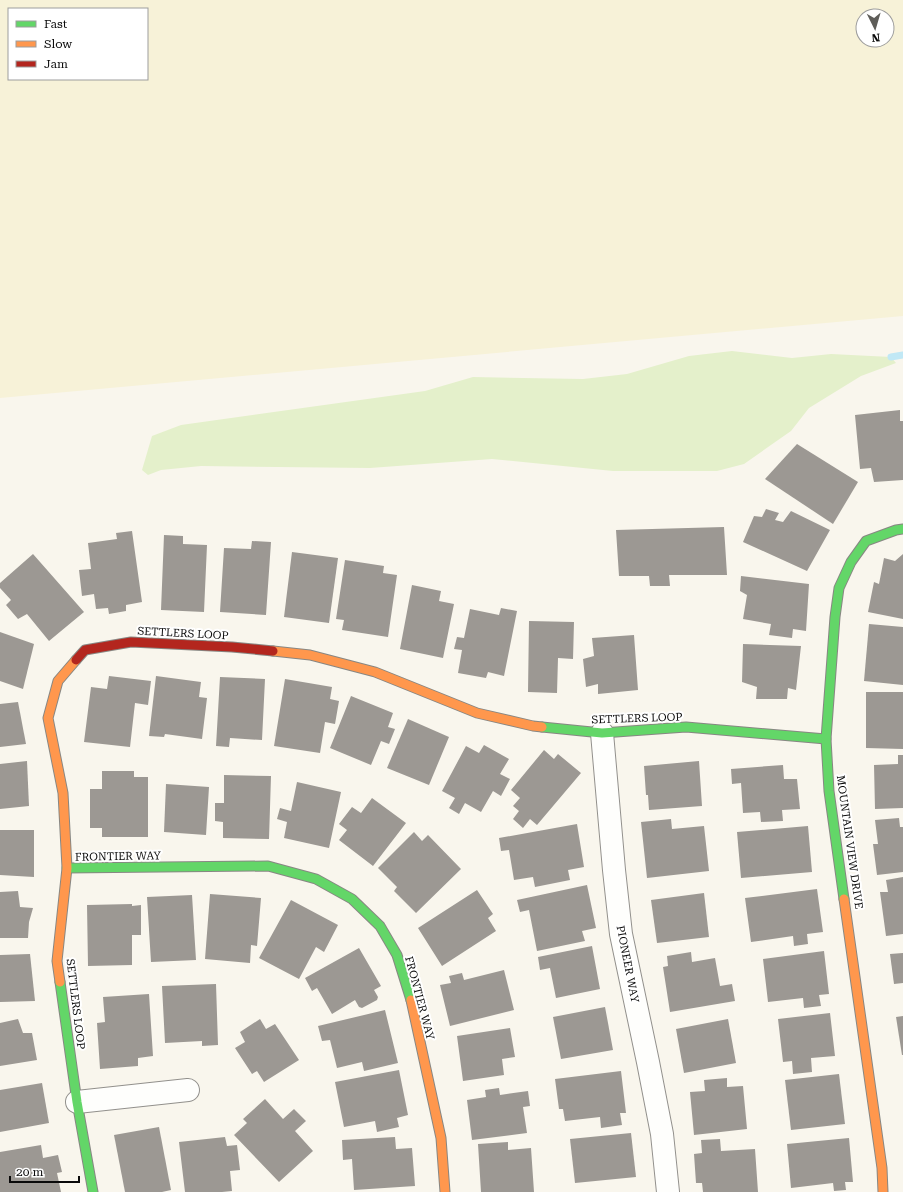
<svg xmlns="http://www.w3.org/2000/svg" width="903" height="1192" viewBox="0 0 903 1192" font-family="'Roboto Serif',serif">
  <style>
    .farmland { fill: #f7f2d8; fill-rule: evenodd }
    .green { fill: #e4f0cb }
    .lines { fill: none; stroke-linecap: round; stroke-linejoin: round }
    .stream { stroke: #c1e8f5; stroke-width: 7 }
    .building { fill: #9c9893 }
    .street-casing { stroke: #92908c; stroke-width: 24 }
    .fast-casing { stroke: #888783; stroke-width: 11 }
    .slow-casing { stroke: #888783; stroke-width: 11 }
    .jam-casing { stroke: #888783; stroke-width: 11 }
    .street { stroke: #fefefc; stroke-width: 22 }
    .fast { stroke: #63d668; stroke-width: 9 }
    .slow { stroke: #ff974d; stroke-width: 9 }
    .jam { stroke: #b3261e; stroke-width: 9 }
    .labels { text-anchor: middle; stroke-width: 4; stroke-linejoin: round; paint-order: stroke }
    .street-label { font-size: 11px; fill: #0a0a0a; stroke: #fff }
  </style>
  <rect width="100%" height="100%" fill="#f9f6ed"/>
  <!-- farmland -->
  <path class="farmland" d="M 0,0 L 903,0 L 903,316 L 0,398 ZM 9,9 L 147,9 L 147,79 L 9,79 ZM 863,16 L 887,16 L 887,40 L 863,40 Z"/>
  <!-- green -->
  <path class="green" d="M 732,351 L 792,358 L 831,354 L 891,357 L 896,363 L 861,376 L 809,408 L 791,431 L 744,464 L 717,471 L 613,471 L 492,459 L 370,468 L 201,466 L 161,470 L 148,475 L 142,470 L 152,436 L 181,425 L 425,391 L 473,377 L 583,379 L 627,374 L 689,356 Z"/>
  <g class="lines">
    <!-- stream -->
    <path class="stream" d="M 891,357 L 903,355"/>
  </g>
  <!-- building -->
  <g class="building">
    <path d="M 900,410 L 900,421 L 903,421 L 903,480 L 874,482 L 871,468 L 860,469 L 855,415 Z"/>
    <path d="M 797,444 L 858,482 L 833,524 L 765,479 Z"/>
    <path d="M 766,509 L 779,513 L 775,520 L 783,522 L 791,511 L 830,530 L 807,571 L 743,542 L 754,516 L 762,517 Z"/>
    <path d="M 724,527 L 727,575 L 669,575 L 670,586 L 650,586 L 649,576 L 619,576 L 616,530 Z"/>
    <path d="M 132,531 L 142,602 L 126,605 L 126,611 L 109,614 L 108,608 L 96,609 L 94,594 L 82,596 L 79,570 L 91,569 L 88,543 L 117,539 L 116,533 Z"/>
    <path d="M 164,535 L 183,536 L 183,544 L 207,545 L 204,612 L 161,610 Z"/>
    <path d="M 252,541 L 271,542 L 266,615 L 220,612 L 224,548 L 251,549 Z"/>
    <path d="M 292,552 L 338,558 L 329,623 L 284,617 Z"/>
    <path d="M 33,554 L 84,612 L 49,641 L 27,614 L 18,619 L 6,605 L 11,600 L 0,588 L 0,583 Z"/>
    <path d="M 903,554 L 903,619 L 868,612 L 874,582 L 879,584 L 884,558 L 895,561 Z"/>
    <path d="M 345,560 L 384,566 L 383,573 L 397,575 L 388,637 L 342,630 L 344,620 L 336,619 Z"/>
    <path d="M 741,576 L 809,584 L 806,631 L 793,629 L 792,638 L 769,635 L 771,624 L 743,619 L 747,595 L 740,591 Z"/>
    <path d="M 412,585 L 441,591 L 439,601 L 454,604 L 443,658 L 400,649 Z"/>
    <path d="M 501,608 L 517,611 L 504,676 L 488,672 L 486,678 L 458,673 L 462,650 L 454,649 L 457,637 L 464,638 L 470,609 L 499,615 Z"/>
    <path d="M 529,621 L 574,622 L 573,659 L 558,658 L 557,693 L 528,692 Z"/>
    <path d="M 869,624 L 903,627 L 903,685 L 864,681 Z"/>
    <path d="M 0,632 L 34,644 L 23,689 L 0,681 Z"/>
    <path d="M 634,635 L 638,690 L 598,694 L 598,684 L 586,687 L 583,659 L 594,656 L 592,638 Z"/>
    <path d="M 743,644 L 801,646 L 796,690 L 788,688 L 787,699 L 756,699 L 757,687 L 742,682 Z"/>
    <path d="M 109,676 L 151,681 L 148,705 L 135,703 L 130,747 L 84,742 L 91,687 L 107,689 Z"/>
    <path d="M 156,676 L 201,682 L 199,697 L 207,698 L 202,739 L 165,734 L 164,737 L 149,736 Z"/>
    <path d="M 220,677 L 265,679 L 262,740 L 230,738 L 229,747 L 216,746 Z"/>
    <path d="M 285,679 L 332,687 L 330,699 L 339,701 L 335,724 L 325,722 L 320,753 L 274,746 Z"/>
    <path d="M 866,692 L 903,692 L 903,749 L 866,748 Z"/>
    <path d="M 351,696 L 393,713 L 388,727 L 395,729 L 389,744 L 381,741 L 371,765 L 330,748 Z"/>
    <path d="M 18,702 L 26,744 L 0,747 L 0,704 Z"/>
    <path d="M 408,719 L 449,737 L 429,785 L 387,768 Z"/>
    <path d="M 484,745 L 509,759 L 500,774 L 510,779 L 501,796 L 493,791 L 481,812 L 465,803 L 459,814 L 449,808 L 455,798 L 442,791 L 466,746 L 479,753 Z"/>
    <path d="M 544,750 L 554,759 L 558,754 L 581,773 L 537,825 L 530,819 L 523,828 L 513,819 L 519,811 L 513,806 L 520,798 L 511,790 Z"/>
    <path d="M 898,755 L 903,755 L 903,808 L 875,809 L 874,765 L 898,764 Z"/>
    <path d="M 27,761 L 29,806 L 0,809 L 0,764 Z"/>
    <path d="M 699,761 L 702,806 L 649,810 L 648,795 L 646,795 L 644,766 Z"/>
    <path d="M 783,765 L 784,779 L 797,779 L 800,809 L 782,810 L 783,821 L 761,822 L 760,812 L 743,813 L 741,783 L 732,784 L 731,769 Z"/>
    <path d="M 102,771 L 134,771 L 134,777 L 148,777 L 148,837 L 102,837 L 102,828 L 90,828 L 90,789 L 102,789 Z"/>
    <path d="M 224,775 L 271,776 L 269,839 L 223,838 L 223,822 L 215,821 L 215,803 L 224,803 Z"/>
    <path d="M 297,782 L 341,792 L 329,848 L 284,838 L 287,822 L 277,819 L 280,808 L 291,811 Z"/>
    <path d="M 166,784 L 209,787 L 206,835 L 164,832 Z"/>
    <path d="M 372,798 L 406,823 L 373,866 L 339,840 L 347,830 L 339,824 L 352,807 L 361,813 Z"/>
    <path d="M 899,818 L 900,827 L 903,827 L 903,872 L 877,875 L 873,844 L 878,844 L 875,820 Z"/>
    <path d="M 671,819 L 672,829 L 704,826 L 709,871 L 647,878 L 641,822 Z"/>
    <path d="M 577,824 L 584,867 L 568,870 L 570,880 L 535,887 L 533,877 L 514,880 L 509,850 L 501,851 L 499,838 Z"/>
    <path d="M 808,826 L 812,872 L 741,878 L 737,832 Z"/>
    <path d="M 0,830 L 34,830 L 34,877 L 0,875 Z"/>
    <path d="M 414,832 L 422,841 L 428,835 L 461,869 L 416,913 L 394,891 L 397,887 L 378,868 Z"/>
    <path d="M 903,877 L 903,934 L 886,936 L 880,892 L 888,892 L 886,880 Z"/>
    <path d="M 587,885 L 596,928 L 582,931 L 585,941 L 537,951 L 529,910 L 520,912 L 517,900 Z"/>
    <path d="M 817,889 L 823,932 L 807,934 L 808,944 L 794,946 L 793,936 L 751,942 L 745,898 Z"/>
    <path d="M 477,890 L 493,914 L 488,918 L 496,931 L 442,966 L 418,928 Z"/>
    <path d="M 18,891 L 20,907 L 33,908 L 29,922 L 28,938 L 0,938 L 0,892 Z"/>
    <path d="M 704,893 L 709,937 L 657,943 L 651,900 Z"/>
    <path d="M 210,894 L 261,898 L 257,946 L 251,945 L 250,963 L 205,959 Z"/>
    <path d="M 192,895 L 196,960 L 151,962 L 147,897 Z"/>
    <path d="M 291,900 L 338,925 L 324,952 L 316,947 L 299,979 L 259,958 Z"/>
    <path d="M 132,904 L 132,906 L 141,905 L 141,935 L 132,935 L 132,965 L 88,966 L 87,905 Z"/>
    <path d="M 592,946 L 600,989 L 556,998 L 550,968 L 540,970 L 538,957 Z"/>
    <path d="M 359,948 L 381,986 L 374,990 L 378,997 L 377,1000 L 362,1008 L 359,1007 L 355,1000 L 332,1014 L 317,988 L 312,991 L 305,978 Z"/>
    <path d="M 824,951 L 829,994 L 819,995 L 821,1006 L 804,1008 L 803,998 L 768,1002 L 763,959 Z"/>
    <path d="M 691,952 L 692,962 L 715,958 L 720,986 L 732,984 L 735,1001 L 670,1012 L 663,967 L 668,966 L 667,956 Z"/>
    <path d="M 903,953 L 903,983 L 894,984 L 890,954 Z"/>
    <path d="M 30,954 L 35,1001 L 0,1002 L 0,955 Z"/>
    <path d="M 504,970 L 514,1010 L 450,1026 L 440,985 L 451,983 L 449,976 L 462,973 L 464,980 Z"/>
    <path d="M 216,984 L 218,1045 L 202,1046 L 202,1041 L 165,1043 L 162,986 Z"/>
    <path d="M 149,994 L 153,1056 L 138,1058 L 138,1066 L 100,1069 L 97,1023 L 105,1022 L 103,997 Z"/>
    <path d="M 605,1007 L 613,1050 L 561,1059 L 553,1017 Z"/>
    <path d="M 385,1010 L 398,1063 L 364,1071 L 362,1062 L 337,1068 L 330,1040 L 322,1041 L 318,1026 Z"/>
    <path d="M 830,1013 L 835,1056 L 811,1058 L 812,1072 L 793,1074 L 792,1061 L 783,1062 L 778,1019 Z"/>
    <path d="M 903,1016 L 903,1055 L 902,1055 L 896,1017 Z"/>
    <path d="M 18,1019 L 23,1033 L 32,1033 L 37,1060 L 0,1066 L 0,1023 Z"/>
    <path d="M 260,1019 L 266,1029 L 275,1024 L 299,1060 L 264,1082 L 257,1071 L 252,1074 L 235,1048 L 245,1042 L 240,1032 Z"/>
    <path d="M 728,1019 L 736,1063 L 684,1073 L 676,1029 Z"/>
    <path d="M 510,1028 L 515,1057 L 502,1059 L 504,1075 L 463,1081 L 457,1036 Z"/>
    <path d="M 399,1070 L 408,1115 L 397,1118 L 399,1127 L 377,1132 L 375,1121 L 344,1127 L 335,1082 Z"/>
    <path d="M 621,1071 L 626,1113 L 620,1113 L 622,1125 L 601,1128 L 600,1117 L 565,1121 L 563,1109 L 559,1109 L 555,1079 Z"/>
    <path d="M 839,1074 L 845,1124 L 791,1130 L 785,1080 Z"/>
    <path d="M 727,1078 L 727,1087 L 743,1086 L 747,1129 L 694,1135 L 690,1092 L 705,1091 L 704,1080 Z"/>
    <path d="M 42,1083 L 49,1123 L 0,1132 L 0,1090 Z"/>
    <path d="M 499,1088 L 500,1095 L 528,1091 L 530,1106 L 523,1107 L 527,1133 L 472,1140 L 467,1100 L 486,1097 L 485,1090 Z"/>
    <path d="M 265,1099 L 283,1119 L 294,1109 L 306,1121 L 295,1131 L 313,1151 L 279,1182 L 234,1135 L 247,1123 L 243,1119 Z"/>
    <path d="M 159,1127 L 171,1190 L 162,1192 L 125,1192 L 114,1135 Z"/>
    <path d="M 631,1133 L 636,1177 L 575,1183 L 570,1139 Z"/>
    <path d="M 225,1137 L 227,1146 L 237,1145 L 240,1170 L 230,1171 L 232,1191 L 222,1192 L 185,1192 L 179,1142 Z"/>
    <path d="M 395,1137 L 396,1149 L 412,1148 L 415,1186 L 354,1190 L 352,1159 L 343,1160 L 342,1140 Z"/>
    <path d="M 849,1138 L 853,1182 L 845,1182 L 846,1190 L 834,1191 L 833,1183 L 791,1188 L 787,1144 Z"/>
    <path d="M 720,1139 L 721,1151 L 755,1149 L 758,1192 L 703,1192 L 702,1183 L 696,1183 L 694,1154 L 702,1153 L 701,1140 Z"/>
    <path d="M 508,1142 L 508,1150 L 531,1148 L 534,1192 L 481,1192 L 478,1144 Z"/>
    <path d="M 41,1145 L 43,1158 L 58,1155 L 62,1172 L 57,1173 L 61,1192 L 0,1192 L 0,1152 Z"/>
  </g>
  <g class="lines">
    <!-- street casing -->
    <g class="street-casing">
      <g id="street">
        <path d="M 602,733 L 614,870 L 621,934 L 648,1062 L 662,1134 L 668,1192"/>
        <path d="M 77,1102 L 188,1090"/>
      </g>
    </g>
    <!-- fast casing -->
    <g class="fast-casing">
      <g id="fast">
        <path d="M 542,727 L 602,733 L 686,727 L 826,739"/>
        <path d="M 67,868 L 268,866 L 316,879 L 352,899 L 380,926 L 397,955 L 411,1000"/>
        <path d="M 844,899 L 829,791 L 826,739 L 835,617 L 839,588 L 851,562 L 866,541 L 896,530 L 903,529"/>
        <path d="M 60,982 L 77,1102 L 93,1192"/>
      </g>
    </g>
    <!-- slow casing -->
    <g class="slow-casing">
      <g id="slow">
        <path d="M 273,651 L 310,655 L 375,672 L 477,713 L 533,726 L 542,727"/>
        <path d="M 844,899 L 882,1168 L 883,1192"/>
        <path d="M 60,982 L 57,961 L 67,868 L 63,793 L 48,718 L 58,681 L 76,660"/>
        <path d="M 411,1000 L 441,1138 L 445,1192"/>
      </g>
    </g>
    <!-- jam casing -->
    <g class="jam-casing">
      <path id="jam" d="M 76,660 L 85,650 L 131,642 L 232,647 L 273,651"/>
    </g>
    <!-- street -->
    <use href="#street" class="street"/>
    <!-- fast -->
    <use href="#fast" class="fast"/>
    <!-- slow -->
    <use href="#slow" class="slow"/>
    <!-- jam -->
    <use href="#jam" class="jam"/>
  </g>
  <g class="labels">
    <!-- street labels -->
    <g class="street-label">
      <text transform="translate(183 633) rotate(3)" y="4">SETTLERS LOOP</text>
      <text transform="translate(637 718) rotate(-2)" y="4">SETTLERS LOOP</text>
      <text transform="translate(850 842) rotate(82)" y="4">MOUNTAIN VIEW DRIVE</text>
      <text transform="translate(118 856) rotate(-1)" y="4">FRONTIER WAY</text>
      <text transform="translate(628 964) rotate(79)" y="4">PIONEER WAY</text>
      <text transform="translate(420 998) rotate(75)" y="4">FRONTIER WAY</text>
      <text transform="translate(76 1004) rotate(83)" y="4">SETTLERS LOOP</text>
    </g>
  </g>
  <!-- legend -->
  <rect x="8" y="8" width="140" height="72" fill="#ffffff" stroke="#9d9d9d"/>
  <rect x="16" y="21" width="20" height="6" fill="#63d668" stroke="#9d9d9d"/>
  <text x="44" y="28" font-size="12" fill="#0a0a0a">Fast</text>
  <rect x="16" y="41" width="20" height="6" fill="#ff974d" stroke="#9d9d9d"/>
  <text x="44" y="48" font-size="12" fill="#0a0a0a">Slow</text>
  <rect x="16" y="61" width="20" height="6" fill="#b3261e" stroke="#9d9d9d"/>
  <text x="44" y="68" font-size="12" fill="#0a0a0a">Jam</text>
  <!-- north arrow -->
  <g transform="translate(875 28) rotate(175)"><circle r="19" fill="#ffffff" stroke="#9d9d9d"/>
  <path d="M0-3L7 15L0 10L-7 15Z" fill="#5e5d59"/>
  <text y="-6" font-size="11" font-weight="bold" text-anchor="middle" fill="#0a0a0a">N</text>
  </g>
  <!-- scale -->
  <path d="M10 1176v6h69v-6" fill="none" stroke="#0a0a0a" stroke-width="2"/>
  <text x="16" y="1176" font-size="12" fill="#0a0a0a" stroke="#ffffff" stroke-width="3" paint-order="stroke">20 m</text>
</svg>
